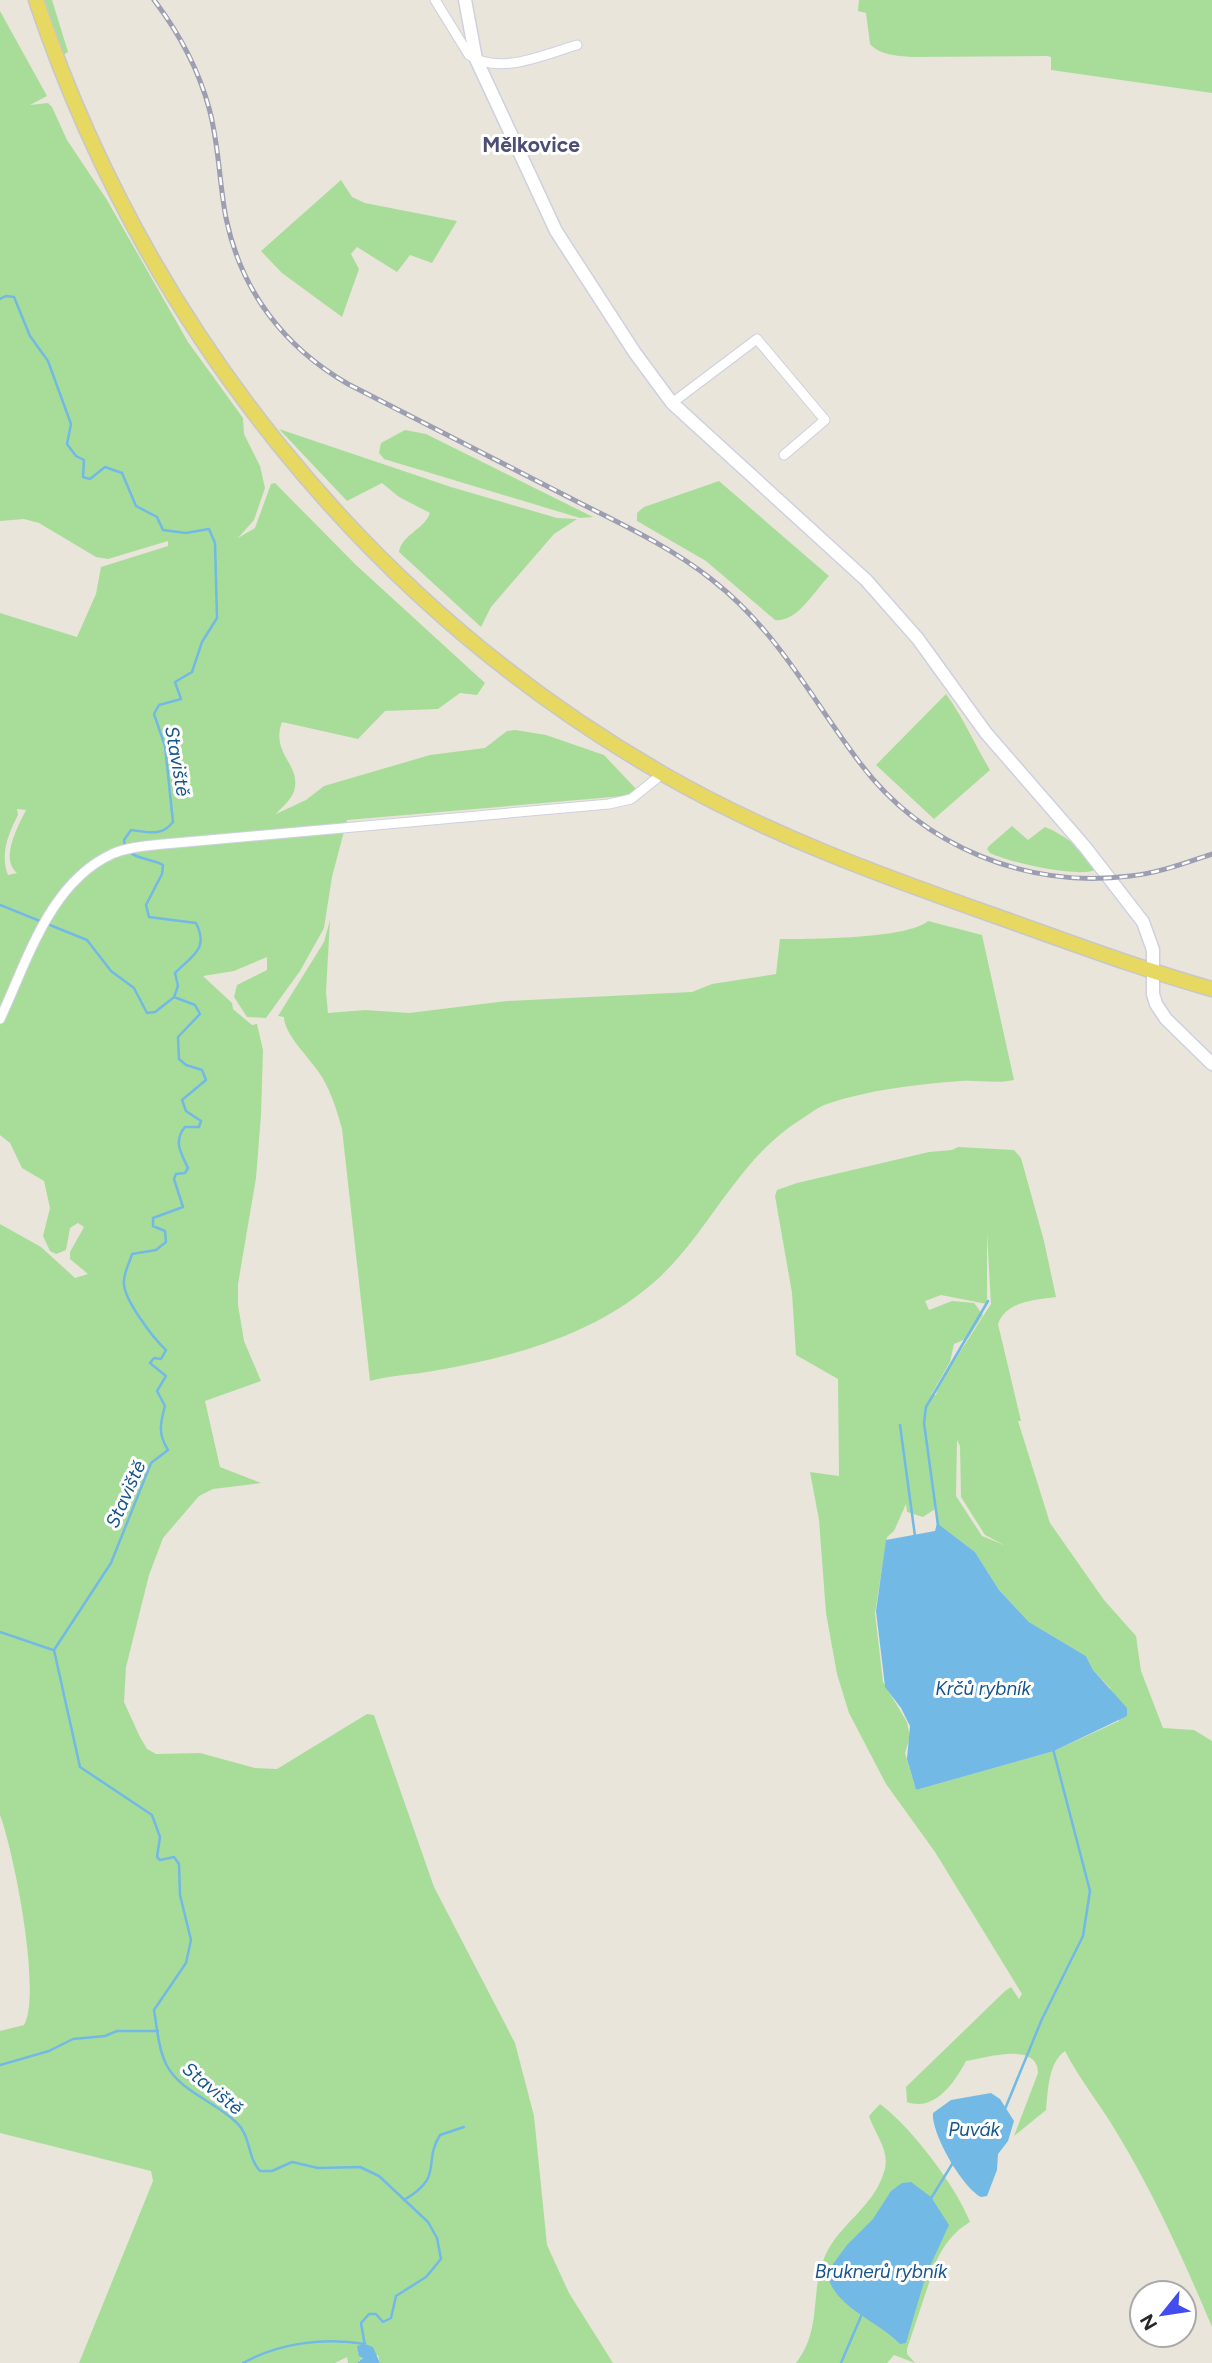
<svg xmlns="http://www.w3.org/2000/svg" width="1212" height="2363" viewBox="0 0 1212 2363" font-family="Figtree,sans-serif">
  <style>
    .green { fill: #a8dd99; fill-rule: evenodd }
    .water { fill: #72b9e6 }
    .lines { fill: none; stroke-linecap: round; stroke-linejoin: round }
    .stream { stroke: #72b9e6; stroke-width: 2.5 }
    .street-casing { stroke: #cfd0e0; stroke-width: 11 }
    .secondary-casing { stroke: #cfd0e0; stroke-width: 15 }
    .primary-casing { stroke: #c7c7c7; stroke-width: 17 }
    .street { stroke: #fff; stroke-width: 9 }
    .secondary { stroke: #fff; stroke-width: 12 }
    .primary { stroke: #e7d861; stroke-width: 14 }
    .rail-casing { stroke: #9d9eb1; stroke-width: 5 }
    .rail { stroke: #fff; stroke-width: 2.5; stroke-dasharray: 8; stroke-linecap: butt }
    .labels { text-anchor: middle; stroke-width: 6; stroke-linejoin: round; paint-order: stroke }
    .water-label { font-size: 19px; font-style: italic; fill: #15558e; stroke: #fff }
    .quarter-label { font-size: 21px; font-weight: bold; fill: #4b4e75; stroke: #fff }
  </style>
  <rect width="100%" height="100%" fill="#e9e5da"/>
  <!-- green -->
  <g class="green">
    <path d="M 44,0 L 52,0 L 68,52 L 63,55 Z"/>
    <path d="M 859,0 L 1212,0 L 1212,93 L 1051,70 L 1051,57 L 1047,56 L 911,57 C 897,56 880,55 870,44 L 866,13 L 858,11 Z"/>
    <path d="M 0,11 L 47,96 L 30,105 L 48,103 L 52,107 L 67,140 L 107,200 L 188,342 L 243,418 L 244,434 L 260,466 L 265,488 L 254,520 L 238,538 L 255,528 L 271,484 L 275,483 L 356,565 L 485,683 L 477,695 L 460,693 L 438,709 L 385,711 L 358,739 L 282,722 C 270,754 302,764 294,791 C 292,799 281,808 276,814 L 306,800 L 324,786 L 430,755 L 485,748 L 507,731 L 515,730 L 546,735 L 604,755 L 637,790 L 624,796 L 347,820 L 332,877 L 324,928 L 300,971 L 266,1018 L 247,1017 L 234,997 L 237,985 L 267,970 L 267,957 L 234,971 L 203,976 L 232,1003 L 233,1009 L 252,1025 L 257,1024 L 263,1050 L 261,1115 L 256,1178 L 238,1284 L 238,1305 L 244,1341 L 261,1381 L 205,1401 L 220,1467 L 261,1483 L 213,1489 L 199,1496 L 163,1538 L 149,1575 L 126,1667 L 124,1702 L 140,1737 L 147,1749 L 156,1754 L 200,1753 L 255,1768 L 277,1769 L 367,1714 L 374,1715 L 434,1887 L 515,2043 L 534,2116 L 547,2245 L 569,2293 L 613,2363 L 380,2363 L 378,2355 L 363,2357 L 357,2363 L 348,2363 L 347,2357 L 335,2363 L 79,2363 L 153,2181 L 151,2171 L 0,2133 L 0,2031 L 24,2025 C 42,1993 14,1852 0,1815 L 0,1224 L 41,1247 L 75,1278 L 88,1274 L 70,1259 L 70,1252 L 84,1227 L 78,1223 L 70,1228 L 66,1250 L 56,1254 L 50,1251 L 43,1236 L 50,1208 L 44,1181 L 22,1168 L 10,1143 L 0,1135 L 0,613 L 77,637 L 96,594 L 101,567 L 168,546 L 168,541 L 108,559 L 96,557 L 39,523 L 24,519 L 0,521 ZM 17,809 L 26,810 C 17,828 0,859 17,873 L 8,875 C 0,855 8,834 18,815 Z"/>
    <path d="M 341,180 L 352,197 L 365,203 L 457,221 L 432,263 L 410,255 L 397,272 L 357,247 L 351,254 L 359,269 L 342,317 L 282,273 L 261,251 Z"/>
    <path d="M 279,429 L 451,487 L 557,518 L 577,519 L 554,534 L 491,607 L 481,627 L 399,552 C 402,534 424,530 430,513 L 399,497 L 382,483 L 347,501 Z"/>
    <path d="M 405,430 L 426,434 L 593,517 L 580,518 L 384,459 L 379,453 L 381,443 Z"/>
    <path d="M 719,481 L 829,576 C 815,590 797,623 775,620 L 706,561 L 637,521 L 637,513 L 644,507 Z"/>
    <path d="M 946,694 C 964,719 974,743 990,770 L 934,819 L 876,765 Z"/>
    <path d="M 1012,826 L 1028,840 L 1045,827 C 1063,834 1089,852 1095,870 C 1077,878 1008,862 990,853 L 987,849 L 989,846 Z"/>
    <path d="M 330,920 L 326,992 L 328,1013 L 365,1010 L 409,1013 L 507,1001 L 692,992 L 712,984 L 776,974 L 780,939 C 810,939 907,939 928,921 L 982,935 L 1014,1080 C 997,1084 979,1080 961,1081 C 917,1084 868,1090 827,1104 C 818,1107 808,1115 800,1120 C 735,1161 709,1235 652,1284 C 590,1337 511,1357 433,1371 C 412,1375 391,1375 370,1381 L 342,1129 C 337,1111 332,1094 322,1077 C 312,1060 284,1035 284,1017 L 278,1016 L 324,942 Z"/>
    <path d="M 958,1147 L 1014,1150 L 1021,1158 L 1044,1241 L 1056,1297 C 1035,1300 1006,1301 998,1324 L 1021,1421 L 1018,1421 L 1050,1523 L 1104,1600 L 1136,1636 L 1141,1671 L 1163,1728 L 1194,1730 L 1212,1741 L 1212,2327 C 1185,2263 1156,2198 1120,2138 C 1103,2108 1081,2082 1065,2051 C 1048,2063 1048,2091 1046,2110 L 1014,2136 L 1038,2073 C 1038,2041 986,2058 966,2061 C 955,2082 935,2112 907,2102 L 906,2087 L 1005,1991 L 1011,1987 L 1019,1999 L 1022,1994 L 935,1852 L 886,1784 L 849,1713 L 837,1674 L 826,1613 L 819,1520 L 810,1472 L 839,1476 L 838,1379 L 796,1355 L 792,1293 L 775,1196 L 777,1190 L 797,1183 L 929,1152 L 952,1150 ZM 987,1233 L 991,1304 L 938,1386 L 936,1395 L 931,1395 L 950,1362 L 954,1344 L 968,1338 L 983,1315 L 974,1303 L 952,1301 L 929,1310 L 925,1301 L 941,1295 L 987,1304 ZM 957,1440 L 960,1446 L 961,1497 L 985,1535 L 1004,1545 L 982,1536 L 956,1496 ZM 906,1504 L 907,1512 L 923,1517 L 935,1509 L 937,1523 L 975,1552 L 999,1590 L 1029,1622 L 1086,1656 L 1093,1670 L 1110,1688 L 1119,1721 L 1054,1751 L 916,1790 L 905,1753 L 910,1737 L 907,1722 L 883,1682 L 875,1613 L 887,1537 L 894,1531 Z"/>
    <path d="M 880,2104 C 911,2127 956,2186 970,2222 C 954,2231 943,2246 936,2262 L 907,2349 L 907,2354 L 915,2363 L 894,2355 L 887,2363 L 796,2363 C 823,2328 809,2293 825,2256 C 839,2224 874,2207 884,2172 C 891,2151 875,2135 869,2116 Z"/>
  </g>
  <!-- water -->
  <g class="water">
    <path d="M 937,1523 L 975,1552 L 999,1590 L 1029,1622 L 1086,1656 L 1093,1670 L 1127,1708 L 1127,1716 L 1054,1751 L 916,1790 L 907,1759 L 910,1726 L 901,1708 L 885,1687 L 883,1669 L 876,1611 L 886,1540 L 935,1531 Z"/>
    <path d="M 991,2093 L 1000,2099 L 1014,2121 L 1008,2141 L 998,2154 L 997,2170 L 987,2196 L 981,2197 C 962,2187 931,2133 933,2113 L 951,2100 Z"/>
    <path d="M 911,2182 L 931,2197 L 949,2225 L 926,2275 L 906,2343 L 900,2344 C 879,2321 832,2307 827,2272 L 847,2245 L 873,2219 L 891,2191 L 902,2183 Z"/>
    <path d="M 365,2344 L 373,2347 L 380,2363 L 357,2363 L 363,2358 L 359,2356 L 357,2346 Z"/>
  </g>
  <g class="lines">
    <!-- stream -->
    <g class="stream">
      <path d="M 0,299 L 6,296 L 14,297 L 30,336 L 48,361 L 71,424 L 67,444 L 76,456 L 84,460 L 83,477 L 90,479 L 105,467 L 122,473 L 136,506 L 157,517 L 163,530 L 186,533 L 209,529 L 215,543 L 217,618 L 202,642 L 192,672 L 175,682 L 181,699 L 159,705 L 154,714 L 165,746 L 173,822 C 161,837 149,832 131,830 L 124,840 L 125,846"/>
      <path d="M 128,851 C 136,859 152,859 163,865 L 162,874 L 146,905 L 149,917 L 196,923 C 209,949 193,955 175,973 L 178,986 L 174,997 L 195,1005 L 200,1014 L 178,1037 L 179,1059 L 186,1065 L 202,1070 L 206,1080 L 182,1100 L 186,1111 L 201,1121 L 199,1127 L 185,1127 C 173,1141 181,1153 188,1168 L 185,1173 L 176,1174 L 174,1179 L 183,1207 L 153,1218 L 153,1226 L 165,1231 L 166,1242 L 156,1250 L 132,1254 C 130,1262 124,1272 124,1281 C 122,1298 154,1339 166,1350 L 161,1359 L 154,1358 L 150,1363 L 166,1376 L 157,1391 L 165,1406 C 160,1424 158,1434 168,1450 L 151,1463 L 111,1563 L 54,1650 L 80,1767 L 152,1815 L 160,1837 L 157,1857 L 160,1860 L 174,1857 L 179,1864 L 180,1895 L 191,1940 L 186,1963 L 154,2010 C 157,2027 158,2048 166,2064 C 180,2092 215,2101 237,2123 C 251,2136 247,2157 260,2171 L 272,2171 L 292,2162 L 318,2168 L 360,2167 L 379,2176 L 428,2222 L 437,2238 L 441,2259 L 426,2277 L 396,2296 L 391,2318 L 383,2322 L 376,2314 L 369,2314 L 361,2323 L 365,2346"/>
      <path d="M 0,905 L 87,940 L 111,971 L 134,988 L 147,1013 L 155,1012 L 173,998"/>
      <path d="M 900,1425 L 915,1536"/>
      <path d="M 938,1525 L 924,1423 L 926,1407 L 988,1301"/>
      <path d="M 0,1632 L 53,1650"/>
      <path d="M 0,2065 L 49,2051 L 73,2039 L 105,2036 L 117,2031 L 158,2031"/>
      <path d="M 1005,2109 L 1042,2019 L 1083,1936 L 1090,1891 L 1053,1749"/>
      <path d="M 404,2200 C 445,2176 422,2164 440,2135 L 464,2127"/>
      <path d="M 930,2200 L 954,2161"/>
      <path d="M 243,2363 C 279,2343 325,2337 365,2344"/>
      <path d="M 841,2363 L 862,2314"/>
    </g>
    <!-- street casing -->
    <g class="street-casing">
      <g id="street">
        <path d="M 435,0 L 469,55 C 500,76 545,54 577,45"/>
        <path d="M 672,403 L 757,339 L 825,420 L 784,455"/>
        <path d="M 0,1019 C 27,962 49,883 112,854 C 128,847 146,846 164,844 L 609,804 L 631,799 L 662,774"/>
      </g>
    </g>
    <!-- secondary casing -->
    <g class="secondary-casing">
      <path id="secondary" d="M 465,0 L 476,59 L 556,231 L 635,353 L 672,403 L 866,580 L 918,639 L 986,733 L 1085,847 L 1143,922 L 1153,950 L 1153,994 L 1156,1004 L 1166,1019 L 1212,1064"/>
    </g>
    <!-- primary casing -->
    <g class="primary-casing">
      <path id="primary" d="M 36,0 C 145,324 365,603 663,774 C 767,834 877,874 990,914 C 1064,940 1137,968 1212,989"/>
    </g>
    <!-- street -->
    <use href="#street" class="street"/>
    <!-- secondary -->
    <use href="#secondary" class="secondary"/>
    <!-- primary -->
    <use href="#primary" class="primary"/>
    <!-- rail casing -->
    <g class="rail-casing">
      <path id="rail" d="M 154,0 C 179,33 198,68 209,108 C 219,144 219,182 226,218 C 241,291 284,347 348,384 C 423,423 499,461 574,500 C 621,524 669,546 711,579 C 778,631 810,697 860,763 C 923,847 1027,889 1130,876 C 1159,873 1185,863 1212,854"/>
    </g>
    <!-- rail -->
    <use href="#rail" class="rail"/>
  </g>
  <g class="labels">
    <!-- water labels -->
    <g class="water-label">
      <text transform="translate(178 761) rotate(80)" y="7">Staviště</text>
      <text transform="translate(125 1494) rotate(-66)" y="7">Staviště</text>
      <text x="983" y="1695">Krčů rybník</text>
      <text transform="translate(213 2088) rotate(39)" y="7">Staviště</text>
      <text x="974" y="2136">Puvák</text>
      <text x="881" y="2278">Bruknerů rybník</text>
    </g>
    <!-- quarter labels -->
    <g class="quarter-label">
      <text x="531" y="152">Mělkovice</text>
    </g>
  </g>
  <!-- north arrow -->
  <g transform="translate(1163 2314) rotate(240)"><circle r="33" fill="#ffffff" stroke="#a9a9a9" stroke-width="2"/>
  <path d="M0-5L12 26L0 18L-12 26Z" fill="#434dee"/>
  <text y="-10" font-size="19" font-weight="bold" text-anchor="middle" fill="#282828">N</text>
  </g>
</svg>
